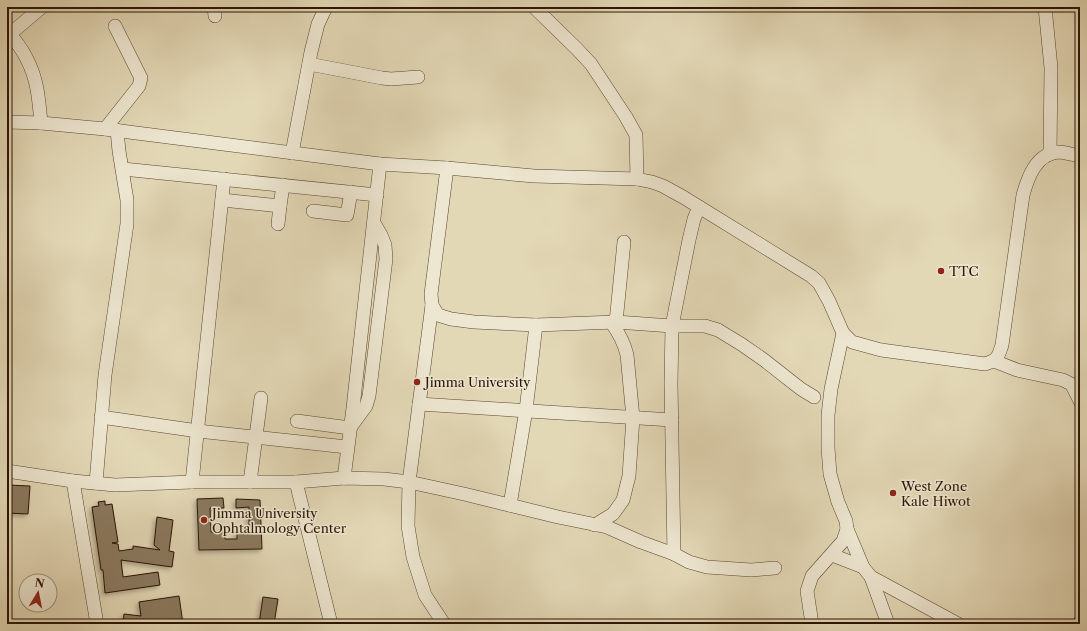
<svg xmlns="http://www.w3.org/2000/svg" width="1087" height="631" viewBox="0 0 1087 631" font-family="'Libre Caslon Text',serif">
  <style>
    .building { fill: #8b7a61; stroke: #2b1504; filter: url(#shadow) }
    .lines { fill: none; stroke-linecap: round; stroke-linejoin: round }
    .minor-casing { stroke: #594630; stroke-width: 14 }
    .minor { stroke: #ede6d0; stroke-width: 13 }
    .poi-dot { fill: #8f2418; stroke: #ede6d0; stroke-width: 1.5 }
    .labels { text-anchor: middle; stroke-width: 3; stroke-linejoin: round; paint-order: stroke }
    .poi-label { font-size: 13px; fill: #2b1504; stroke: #ede6d0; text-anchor: start }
  </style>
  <defs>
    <filter id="shadow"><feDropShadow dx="-2.5" dy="2.5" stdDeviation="2" flood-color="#0004"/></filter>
  </defs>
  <rect width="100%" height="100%" fill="#e3d8b6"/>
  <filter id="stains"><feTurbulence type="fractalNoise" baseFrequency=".005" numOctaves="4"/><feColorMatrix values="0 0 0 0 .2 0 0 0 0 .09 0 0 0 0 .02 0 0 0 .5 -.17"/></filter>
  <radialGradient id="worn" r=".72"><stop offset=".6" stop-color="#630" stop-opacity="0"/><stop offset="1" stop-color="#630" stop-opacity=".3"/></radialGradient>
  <!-- building -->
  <g class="building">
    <path d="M 7,485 L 30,486 L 28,514 L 7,513 Z"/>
    <path d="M 223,498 L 224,508 L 210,508 L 211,532 L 225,532 L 225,539 L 237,539 L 237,533 L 249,533 L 249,507 L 236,508 L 236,499 L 260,500 L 262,549 L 199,550 L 197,499 Z"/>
    <path d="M 105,501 L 105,505 L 112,504 L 118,542 L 112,543 L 118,544 L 119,551 L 133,549 L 133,546 L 160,550 L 154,545 L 157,517 L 173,520 L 169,551 L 174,552 L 172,567 L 121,560 L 123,577 L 158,572 L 160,585 L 105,593 L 103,570 L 101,570 L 92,507 L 99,506 L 98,502 Z"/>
    <path d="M 179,596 L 183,624 L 123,624 L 124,614 L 141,616 L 139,602 Z"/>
    <path d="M 263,597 L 278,599 L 274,624 L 259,624 Z"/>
  </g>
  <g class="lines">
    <!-- minor casing -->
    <g class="minor-casing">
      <g id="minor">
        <path d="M 214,7 L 215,16"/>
        <path d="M 534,7 L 577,49 L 591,64 L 626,117 L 636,135 L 637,179"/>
        <path d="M 1045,7 L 1051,68 L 1050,154"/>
        <path d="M 7,31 C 22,47 33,67 37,89 C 39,100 40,112 41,123"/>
        <path d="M 10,34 L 42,7"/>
        <path d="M 309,64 L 382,78 L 391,79 L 418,77"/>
        <path d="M 7,122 L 41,123 L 105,129 L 380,164 L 447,168 L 534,176 L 637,179 L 652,182 L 663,186 L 683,197 L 811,276 L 819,283 L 829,301 L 843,333 L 852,342 L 881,350 L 985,364 C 998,360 998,357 1002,345 L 1023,195 C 1028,177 1036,154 1058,152 C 1065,152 1073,155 1080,156"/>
        <path d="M 105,129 L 139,86 L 141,78 L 115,26"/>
        <path d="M 292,153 L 311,52 L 318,24 L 326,7"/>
        <path d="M 447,168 L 431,294 L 432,305 L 438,315 L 451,319 L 474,322 L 536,325 L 616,322 L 672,326 L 705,326 L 718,330 L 741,344 L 764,360 L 801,389 L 814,397"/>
        <path d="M 123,169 L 377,195"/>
        <path d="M 222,200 L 280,206 L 283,185"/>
        <path d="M 313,211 L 347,215 L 351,192"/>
        <path d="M 278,224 L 280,206"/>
        <path d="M 432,305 L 409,482 L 408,526 L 413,557 L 425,595 L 444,624"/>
        <path d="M 616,322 L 624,242"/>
        <path d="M 994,361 L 1017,370 L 1063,380 L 1071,384 L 1074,389 L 1080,401"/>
        <path d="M 419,404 L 672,420"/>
        <path d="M 101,417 L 198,431 L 347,447"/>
        <path d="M 297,421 L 350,428 L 366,406 L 369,396 L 386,259 L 385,245 L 381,235 L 374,223"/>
        <path d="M 7,471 L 73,481 L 115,485 L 192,482 L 296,482 L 344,478 L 384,479 L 409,482 L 464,494 L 558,517 L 607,527 L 641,542 L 674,554 L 689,562 L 707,567 L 751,570 L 775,568"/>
        <path d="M 344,478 L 353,408 L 380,164"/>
        <path d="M 73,481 L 97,624"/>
        <path d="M 192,482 L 224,179"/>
        <path d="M 250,482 L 261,398"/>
        <path d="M 296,482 L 331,624"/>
        <path d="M 96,483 L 105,375 L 127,224 L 127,200 L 119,151 L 117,130"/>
        <path d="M 510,505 L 526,410 L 536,325"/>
        <path d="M 595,525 L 613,514 L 623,500 L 629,476 L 633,418 L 627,355 C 624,342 619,333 611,322"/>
        <path d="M 847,529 L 863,567 L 871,577 L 958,624"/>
        <path d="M 674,554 L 671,384 L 672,326 L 689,240 L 694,219 L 699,207"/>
        <path d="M 832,555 L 863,567"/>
        <path d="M 871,577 L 888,624"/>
        <path d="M 812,624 L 807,591 L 812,576 L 843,541 L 847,529 L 846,521 L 838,502 L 830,474 L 828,448 L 828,415 L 831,389 L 843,333"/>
        <path d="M 1079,624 L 1080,622"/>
      </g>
    </g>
    <!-- minor -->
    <use href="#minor" class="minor"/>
  </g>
  <!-- markers -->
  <g class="poi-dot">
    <circle cx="941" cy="271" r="4"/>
    <circle cx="417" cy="382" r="4"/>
    <circle cx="893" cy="493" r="4"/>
    <circle cx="204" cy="520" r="4"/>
  </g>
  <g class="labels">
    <!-- poi labels -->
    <g class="poi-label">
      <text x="949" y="276">TTC</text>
      <text x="425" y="387">Jimma University</text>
      <text x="901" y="491">West Zone<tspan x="901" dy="15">Kale Hiwot</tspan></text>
      <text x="212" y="518">Jimma University<tspan x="212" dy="15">Ophtalmology Center</tspan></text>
    </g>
  </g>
  <!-- margin -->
  <rect width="1087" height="631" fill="none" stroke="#e3d8b6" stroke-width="24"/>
  <rect x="8" y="8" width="1071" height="615" fill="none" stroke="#2b1504" stroke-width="2"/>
  <rect x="12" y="12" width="1063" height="607" fill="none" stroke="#2b1504"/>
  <!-- north arrow -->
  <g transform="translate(38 593) rotate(10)"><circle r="19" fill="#ede6d0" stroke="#9f927e"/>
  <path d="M0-3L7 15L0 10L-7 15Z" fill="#8f2418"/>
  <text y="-6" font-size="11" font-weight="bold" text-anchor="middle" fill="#2b1504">N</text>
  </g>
  <rect width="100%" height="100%" filter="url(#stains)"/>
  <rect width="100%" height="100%" fill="url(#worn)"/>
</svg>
